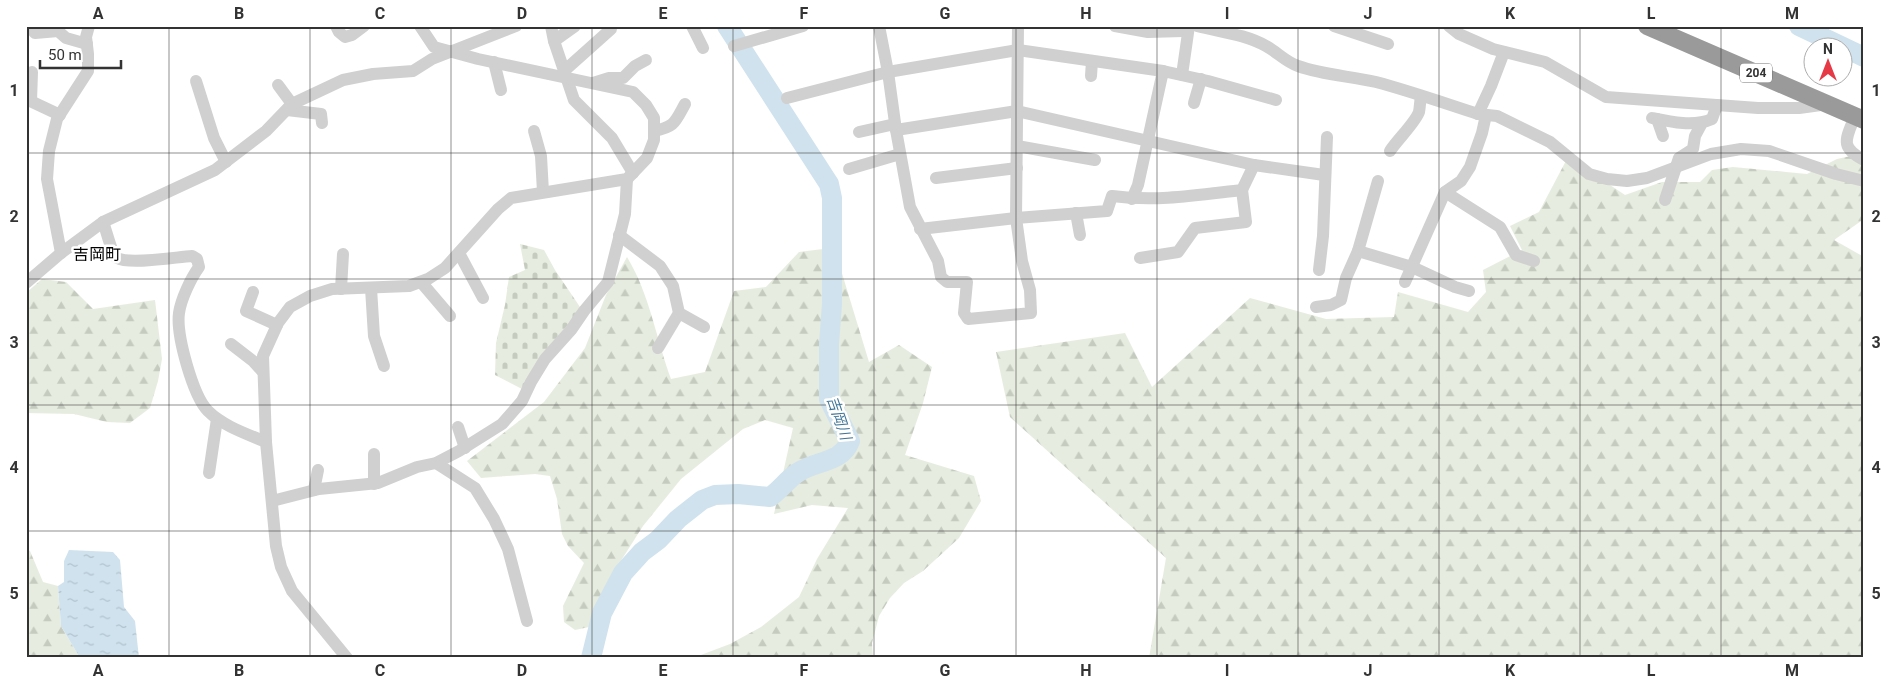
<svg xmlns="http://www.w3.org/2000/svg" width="1890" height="684" viewBox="0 0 1890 684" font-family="Roboto,'Noto Sans JP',sans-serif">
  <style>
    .forest { fill: url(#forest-firs) }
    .cemetery { fill: url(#cemetery-stones) }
    .water { fill: url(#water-ripples) }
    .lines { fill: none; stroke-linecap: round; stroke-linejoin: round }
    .river { stroke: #cfe2ee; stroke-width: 20 }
    .minor { stroke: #d0d0d0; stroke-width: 12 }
    .highway { stroke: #9a9a9a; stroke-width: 18 }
    .grid { fill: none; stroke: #333; stroke-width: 1; stroke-opacity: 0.55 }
    .labels { text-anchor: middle; stroke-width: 5; stroke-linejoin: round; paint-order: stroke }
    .shield { fill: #fff; stroke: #707070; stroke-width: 1 }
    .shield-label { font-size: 12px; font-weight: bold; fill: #333 }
    .water-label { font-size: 15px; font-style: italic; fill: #3f7597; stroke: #fff }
    .quarter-label { font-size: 16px; fill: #000; stroke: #fff }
    .neatline { fill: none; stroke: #333; stroke-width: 2 }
    .grid-label { font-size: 16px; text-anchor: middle; font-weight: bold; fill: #333 }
  </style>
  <defs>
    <pattern id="forest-firs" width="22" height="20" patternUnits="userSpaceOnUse" patternTransform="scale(1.25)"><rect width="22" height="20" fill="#e6ecdf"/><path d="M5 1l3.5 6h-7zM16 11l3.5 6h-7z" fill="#c6cbc0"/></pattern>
    <pattern id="cemetery-stones" width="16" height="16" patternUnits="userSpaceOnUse" patternTransform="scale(1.25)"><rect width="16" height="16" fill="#e6ecdf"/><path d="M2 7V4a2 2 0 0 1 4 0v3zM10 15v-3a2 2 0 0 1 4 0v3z" fill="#c6cbc0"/></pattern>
    <pattern id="water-ripples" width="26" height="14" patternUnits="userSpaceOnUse" patternTransform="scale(1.25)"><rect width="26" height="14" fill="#cfe2ee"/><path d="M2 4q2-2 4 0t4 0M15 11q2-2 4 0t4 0" fill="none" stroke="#b2c2cd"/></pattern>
  </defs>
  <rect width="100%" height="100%" fill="#fff"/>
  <!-- forest -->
  <g class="forest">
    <path d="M 1860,154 L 1864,157 L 1864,219 L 1834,240 L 1864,257 L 1864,658 L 1149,658 L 1166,558 L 1010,417 L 996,352 L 1125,333 L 1152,387 L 1250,298 L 1326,319 L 1394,317 L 1398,292 L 1468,312 L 1486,292 L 1483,270 L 1522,250 L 1510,226 L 1539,212 L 1568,157 L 1625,195 L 1662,182 L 1700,182 L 1712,170 L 1733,167 L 1807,174 L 1837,159 Z"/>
    <path d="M 823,249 L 841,270 L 869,362 L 899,345 L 932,367 L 923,403 L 905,455 L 974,476 L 981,501 L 959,538 L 923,571 L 904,583 L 890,598 L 879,616 L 872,643 L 873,658 L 693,658 L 730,644 L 761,627 L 799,597 L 817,559 L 848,508 L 812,505 L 774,514 L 793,428 L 765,420 L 743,429 L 681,479 L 643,526 L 615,570 L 605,604 L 589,627 L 575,630 L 564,622 L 563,606 L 584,563 L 568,546 L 562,534 L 557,499 L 550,476 L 535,474 L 481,478 L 467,461 L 544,402 L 585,348 L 606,295 L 627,257 C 650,295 656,338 671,379 L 705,372 L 734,291 L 766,287 L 799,252 Z"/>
    <path d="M 42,279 L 66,282 L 93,309 L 155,300 L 162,359 L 158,381 L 150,408 L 130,423 L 107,422 L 74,414 L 26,413 L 26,293 Z"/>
    <path d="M 26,549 L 30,551 L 43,582 L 58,586 L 61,626 L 80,658 L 26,658 Z"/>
  </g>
  <!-- cemetery -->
  <path class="cemetery" d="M 520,244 L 544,250 L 555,270 L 582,310 C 558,335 539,358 522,389 L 495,375 L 496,343 L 505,305 L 509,277 L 525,270 Z"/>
  <!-- water -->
  <path class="water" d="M 69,550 L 113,552 L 120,560 L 124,607 L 135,621 L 139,658 L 80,658 L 61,626 L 58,586 L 64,582 L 64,561 Z"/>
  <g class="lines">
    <!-- river -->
    <g class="river">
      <path d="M 1799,26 L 1864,57"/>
      <path d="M 591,658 L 602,613 L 623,573 L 642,552 L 658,540 L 678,519 L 702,500 L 715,495 L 738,494 L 770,497 C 780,490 787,480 797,473 C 815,460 841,464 850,441 L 829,399 L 829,344 L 832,304 L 832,198 L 829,184 L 727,26"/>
    </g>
    <!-- minor -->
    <g class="minor">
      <path d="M 29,26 L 35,33 L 58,31 L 66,38 L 87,44"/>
      <path d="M 336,26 L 339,32 L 345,37 L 352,35 L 364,26"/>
      <path d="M 551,26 L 554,41 L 574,100 L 612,138 L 633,173"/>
      <path d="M 692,26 L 703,48"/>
      <path d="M 879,26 L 888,72 L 896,130 L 910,207 L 938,261 L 941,277 L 947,282 L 967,282 L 964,313 L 968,319 L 1031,313 L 1030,290 L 1022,261 L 1016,218 L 1018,26"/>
      <path d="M 1115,26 L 1148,32 L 1183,31"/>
      <path d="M 1197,26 C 1220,32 1245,34 1266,46 C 1277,52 1286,62 1298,66 C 1323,75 1350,76 1376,82 C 1410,91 1444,103 1478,114"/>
      <path d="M 1334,26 L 1388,44"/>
      <path d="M 1449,26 L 1459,34 L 1493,49 L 1545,62 L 1606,97 L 1758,108 L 1799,108 L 1828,104"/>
      <path d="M 554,41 L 575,26"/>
      <path d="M 734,46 L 803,26"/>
      <path d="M 1504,52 L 1491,86 L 1478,114 L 1497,116 L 1550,142 L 1589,174 L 1607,179 L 1627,181 L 1647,178 L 1711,154 L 1741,149 L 1769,151 L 1836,174 L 1864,181"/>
      <path d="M 494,62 L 501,90"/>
      <path d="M 564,71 L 611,29"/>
      <path d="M 1182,75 L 1189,26"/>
      <path d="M 1091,76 L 1092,61"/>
      <path d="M 196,81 L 214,138 L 226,162"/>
      <path d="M 593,83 L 609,78 L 623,78 L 635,66 L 646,60"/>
      <path d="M 278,85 L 292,104"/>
      <path d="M 787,98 L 888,72 L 1018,50 L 1163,71"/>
      <path d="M 26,99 L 60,115"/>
      <path d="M 31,101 L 32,72"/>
      <path d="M 1194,103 L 1201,79"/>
      <path d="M 287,110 L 321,114 L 322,123"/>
      <path d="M 1855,116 C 1846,139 1839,147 1864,160"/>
      <path d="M 1652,118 C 1671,122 1694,127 1712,119 L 1717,105"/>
      <path d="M 1657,119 L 1663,136"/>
      <path d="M 896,130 L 1017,111 L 1254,165 L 1324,175"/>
      <path d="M 534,131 L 541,156 L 543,192"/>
      <path d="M 654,131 C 675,127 675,122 685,104"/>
      <path d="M 859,132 L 895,124"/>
      <path d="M 1017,146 L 1095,160"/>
      <path d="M 1390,151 C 1397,140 1415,123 1419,112 C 1420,107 1420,101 1421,96"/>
      <path d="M 849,169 L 900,154"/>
      <path d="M 936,178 L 1017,168"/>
      <path d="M 1378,181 L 1358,251 L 1412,267 L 1455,287 L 1469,291"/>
      <path d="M 1445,192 L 1500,227 L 1516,255 L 1534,261"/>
      <path d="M 1132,199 L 1138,185 L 1163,71 L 1208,81 L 1276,100"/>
      <path d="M 1665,200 L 1679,158 L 1693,149 L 1695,136 L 1702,123"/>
      <path d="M 1076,213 L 1080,235"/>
      <path d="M 103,222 C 106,229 112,255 117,258 C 130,265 176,257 192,256 L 197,259 L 199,267 C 191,278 181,299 179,313 C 176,335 193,396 208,411 C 223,426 247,434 266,442"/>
      <path d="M 920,229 L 1016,218 L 1107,211 L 1112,196 C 1157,202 1198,195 1242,190 L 1254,165"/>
      <path d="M 619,235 L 660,266 L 673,286 L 679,313 L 704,327"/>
      <path d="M 61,253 L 47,179 L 49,151 L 57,119 L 88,71 L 88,54 L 86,37 L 89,26"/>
      <path d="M 459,253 L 483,298"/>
      <path d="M 1140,258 L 1178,252 L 1195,228 L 1246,222 L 1242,190"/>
      <path d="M 1319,270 L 1323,236 L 1327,137"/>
      <path d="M 421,282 L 450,316"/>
      <path d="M 1405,282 L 1445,192 L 1461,181 L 1470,167 L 1482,133 L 1486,115"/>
      <path d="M 26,283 L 61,253 L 103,222 L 215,170 L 266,131 L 292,104 L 343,80 L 373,74 L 413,71 L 432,59 L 516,26"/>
      <path d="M 371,288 L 374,336 L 384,366"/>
      <path d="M 341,289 L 343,254"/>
      <path d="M 253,292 L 246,311 L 277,325"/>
      <path d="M 1316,307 L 1331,305 L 1341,300 L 1346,278 L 1358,251"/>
      <path d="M 231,344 L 253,361 L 263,372"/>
      <path d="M 658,348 L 679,313"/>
      <path d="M 458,427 L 465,448"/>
      <path d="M 436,463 L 475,488 L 494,519 L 508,549 L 527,621"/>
      <path d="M 209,473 L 217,419"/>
      <path d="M 374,484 L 374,454"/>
      <path d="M 314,490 L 318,470"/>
      <path d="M 272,501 L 319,489 L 378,483 L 417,467 L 436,463 L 459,451 L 502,424 L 522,401 L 531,382 L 545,359 L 571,330 L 584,311 L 608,282 L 625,214 L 627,179"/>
      <path d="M 347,658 L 292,591 L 281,567 L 276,546 L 266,442 L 263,356 L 278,323 L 290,307 L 310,296 L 332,289 L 409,286 L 428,279 L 445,268 L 498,209 L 511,198 L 627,179 L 647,158 L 654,140 L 654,118 L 646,105 L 633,92 L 478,59 L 434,47 L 420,26"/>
    </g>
    <!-- highway -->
    <path class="highway" d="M 1647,26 L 1864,120"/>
  </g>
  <!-- grid -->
  <path class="grid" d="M 169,26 L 169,658M 310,26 L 310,658M 451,26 L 451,658M 592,26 L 592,658M 733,26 L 733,658M 874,26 L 874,658M 1016,26 L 1016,658M 1157,26 L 1157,658M 1298,26 L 1298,658M 1439,26 L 1439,658M 1580,26 L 1580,658M 1721,26 L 1721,658M 26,153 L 1864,153M 26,279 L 1864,279M 26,405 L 1864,405M 26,531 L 1864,531"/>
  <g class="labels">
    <!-- shield labels -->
    <rect class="shield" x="1740" y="63.5" width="32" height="19" rx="4"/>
    <g class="shield-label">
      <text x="1756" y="77">204</text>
    </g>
    <!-- water labels -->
    <g class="water-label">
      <text transform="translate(839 418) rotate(71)" y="5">吉岡川</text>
    </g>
    <!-- quarter labels -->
    <g class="quarter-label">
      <text x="97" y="260">吉岡町</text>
    </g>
  </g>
  <!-- border -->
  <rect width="1890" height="684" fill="none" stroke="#ffffff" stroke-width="55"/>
  <!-- north arrow -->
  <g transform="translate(1828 62)"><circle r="24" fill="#ffffff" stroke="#adadad"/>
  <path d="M0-4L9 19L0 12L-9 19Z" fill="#e63946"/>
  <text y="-8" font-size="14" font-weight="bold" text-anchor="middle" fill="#333333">N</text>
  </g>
  <!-- scale -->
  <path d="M40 60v8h81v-8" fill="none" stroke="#333333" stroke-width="2.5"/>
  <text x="48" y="60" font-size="15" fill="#333333" stroke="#ffffff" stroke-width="4" paint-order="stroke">50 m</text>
  <rect x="28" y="28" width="1834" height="628" class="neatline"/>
  <g class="grid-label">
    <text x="98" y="19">A</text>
    <text x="239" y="19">B</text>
    <text x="380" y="19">C</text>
    <text x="522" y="19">D</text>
    <text x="663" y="19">E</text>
    <text x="804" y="19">F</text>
    <text x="945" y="19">G</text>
    <text x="1086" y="19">H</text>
    <text x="1227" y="19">I</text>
    <text x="1368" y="19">J</text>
    <text x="1510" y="19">K</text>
    <text x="1651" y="19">L</text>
    <text x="1792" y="19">M</text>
    <text x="14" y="96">1</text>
    <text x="1876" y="96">1</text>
    <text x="14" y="222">2</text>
    <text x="1876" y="222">2</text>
    <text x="14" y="348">3</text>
    <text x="1876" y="348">3</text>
    <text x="14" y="473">4</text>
    <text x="1876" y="473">4</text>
    <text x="14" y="599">5</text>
    <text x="1876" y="599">5</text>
    <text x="98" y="676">A</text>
    <text x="239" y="676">B</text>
    <text x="380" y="676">C</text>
    <text x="522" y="676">D</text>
    <text x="663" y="676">E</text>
    <text x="804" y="676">F</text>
    <text x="945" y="676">G</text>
    <text x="1086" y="676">H</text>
    <text x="1227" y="676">I</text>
    <text x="1368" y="676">J</text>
    <text x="1510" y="676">K</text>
    <text x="1651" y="676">L</text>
    <text x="1792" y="676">M</text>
  </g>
</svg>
